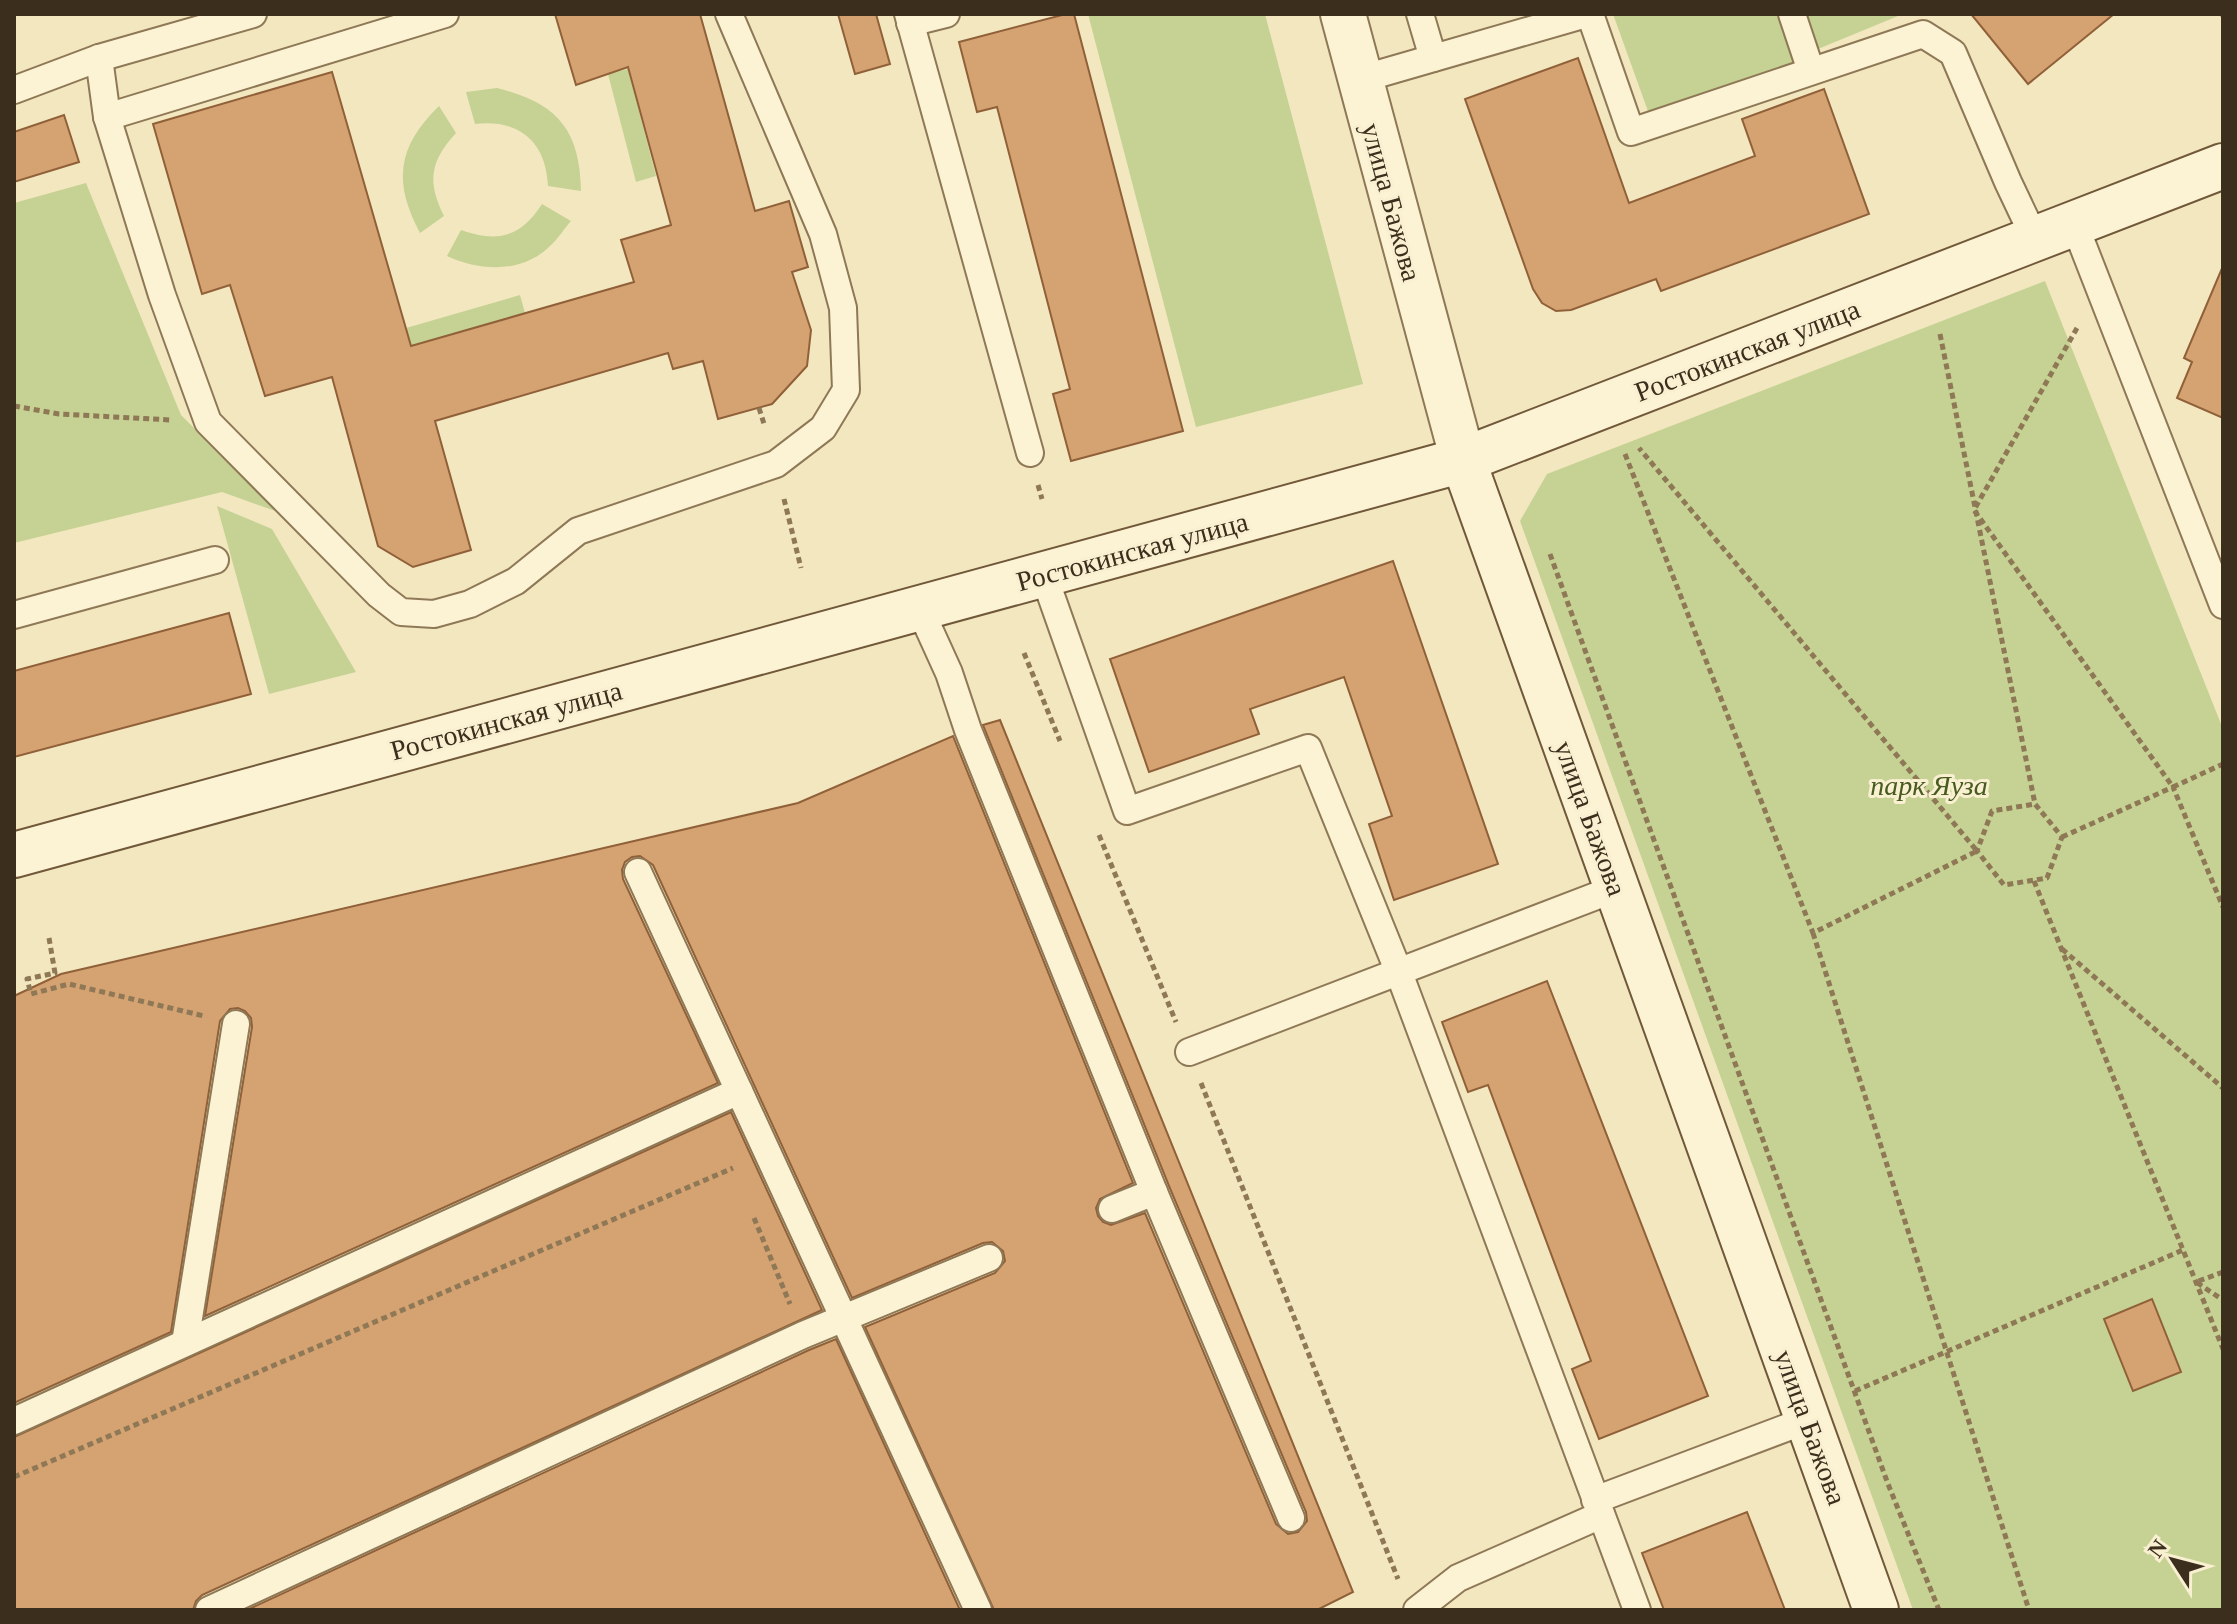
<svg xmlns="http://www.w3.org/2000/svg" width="2237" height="1624" viewBox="0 0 2237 1624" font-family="Georgia,serif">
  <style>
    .green { fill: #c6d293 }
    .building { fill: #d5a272; stroke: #906139; stroke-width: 2 }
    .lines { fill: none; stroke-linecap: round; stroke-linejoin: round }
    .lane-casing { stroke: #8e7856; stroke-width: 30 }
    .street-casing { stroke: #8e7856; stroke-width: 48 }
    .secondary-casing { stroke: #705839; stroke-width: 48 }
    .path { stroke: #8e7856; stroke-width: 5; stroke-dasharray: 6 4; stroke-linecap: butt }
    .lane { stroke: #fcf3d4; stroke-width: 26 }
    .street { stroke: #fcf3d4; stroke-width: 44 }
    .secondary { stroke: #fcf3d4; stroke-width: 44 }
    .labels { text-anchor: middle; stroke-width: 6; stroke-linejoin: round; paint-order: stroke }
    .street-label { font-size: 28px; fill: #3c2e1c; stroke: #f9f0d1 }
    .park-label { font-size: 28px; font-style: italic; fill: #485b20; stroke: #f9f0d1 }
  </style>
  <rect width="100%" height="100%" fill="#f3e7c0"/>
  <!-- green -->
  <g class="green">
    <path d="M 1088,14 L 1265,14 L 1363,384 L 1196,427 Z"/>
    <path d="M 1613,14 L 1778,14 L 1794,66 L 1649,114 Z"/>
    <path d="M 1807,14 L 1903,14 L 1818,49 Z"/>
    <path d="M 628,69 L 656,176 L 636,182 L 608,74 Z"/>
    <path d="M 497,88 C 556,103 580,128 581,191 L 548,186 C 546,142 520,119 475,124 L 466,92 Z"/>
    <path d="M 439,106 L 456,133 C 430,161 427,182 444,216 L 420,233 C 393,182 397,147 439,106 Z"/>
    <path d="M 86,183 L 181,415 L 278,512 L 222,492 L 14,543 L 14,203 Z"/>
    <path d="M 542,204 L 571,221 C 564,229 558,239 550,246 C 522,274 479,271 447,256 L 461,230 C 498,243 521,237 542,204 Z"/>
    <path d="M 2045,281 L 2223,729 L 2223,1610 L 1913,1610 L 1520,521 L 1547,474 Z"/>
    <path d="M 520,295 L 525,313 L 411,346 L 406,328 Z"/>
    <path d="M 217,506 L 272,529 L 356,672 L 269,694 Z"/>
  </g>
  <!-- building -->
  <g class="building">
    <path d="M 555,14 L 700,14 L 755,211 L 789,201 L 808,267 L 792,272 L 811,330 L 807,366 L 772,404 L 718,419 L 703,361 L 673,369 L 668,353 L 435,421 L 471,550 L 413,567 L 378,546 L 332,377 L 265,396 L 230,285 L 202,294 L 153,124 L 332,72 L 411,346 L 634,282 L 621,240 L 671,225 L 628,67 L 576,85 Z"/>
    <path d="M 838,14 L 876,14 L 890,64 L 855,74 Z"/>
    <path d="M 1066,14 L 1074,14 L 1183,431 L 1071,461 L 1053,394 L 1070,389 L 997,107 L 977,112 L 959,42 Z"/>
    <path d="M 1971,14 L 2114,14 L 2028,84 Z"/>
    <path d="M 1578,58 L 1629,203 L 1755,156 L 1742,119 L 1824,89 L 1869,214 L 1661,291 L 1656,279 L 1571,310 L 1556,311 L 1542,303 L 1533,289 L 1465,99 Z"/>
    <path d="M 64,115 L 79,162 L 14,182 L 14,132 Z"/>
    <path d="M 2223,266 L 2223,418 L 2177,398 L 2192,362 L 2184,358 Z"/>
    <path d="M 1393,561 L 1498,864 L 1394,900 L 1369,824 L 1392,816 L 1344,677 L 1250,709 L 1259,734 L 1149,772 L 1110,659 Z"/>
    <path d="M 229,613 L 251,694 L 14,757 L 14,671 Z"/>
    <path d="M 1000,720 L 1353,1592 L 1317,1610 L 994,1610 L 865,1327 L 995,1273 L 1005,1261 L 1003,1251 L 992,1242 L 983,1243 L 852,1298 L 653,865 L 640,856 L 632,857 L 625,862 L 622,870 L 623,879 L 718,1083 L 205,1316 L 252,1027 L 251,1018 L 245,1011 L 238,1008 L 230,1009 L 220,1021 L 171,1332 L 14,1403 L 14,996 L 61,974 L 798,803 L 953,736 L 1133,1183 L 1100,1199 L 1096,1208 L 1098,1216 L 1103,1222 L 1111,1225 L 1145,1213 L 1276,1524 L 1288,1534 L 1298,1532 L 1307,1521 L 1306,1512 L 1169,1186 L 983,725 Z"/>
    <path d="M 1547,981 L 1708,1396 L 1599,1439 L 1572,1369 L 1591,1361 L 1488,1085 L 1468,1092 L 1442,1022 Z"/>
    <path d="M 731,1112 L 822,1310 L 202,1595 L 196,1601 L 193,1610 L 14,1610 L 14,1437 Z"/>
    <path d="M 2152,1299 L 2181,1372 L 2133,1391 L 2104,1319 Z"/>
    <path d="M 836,1339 L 960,1610 L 247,1610 L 809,1350 Z"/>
    <path d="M 1747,1512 L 1785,1610 L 1664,1610 L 1642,1553 Z"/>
  </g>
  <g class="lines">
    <!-- lane casing -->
    <g class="lane-casing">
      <g id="lane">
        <path d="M 908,14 L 1030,453"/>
        <path d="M 1420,14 L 1433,58"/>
        <path d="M 1590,14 L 1631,132 L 1923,34 L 1953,53 L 2008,182 L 2035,239"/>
        <path d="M 1792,14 L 1811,71"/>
        <path d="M 910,23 L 946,14"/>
        <path d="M 99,58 L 107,117 L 162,295 L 208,422 L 379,595 L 401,612 L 434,614 L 470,604 L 516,581 L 578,531 L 776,464 L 823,428 L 846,390 L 843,308 L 823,234 L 729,14"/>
        <path d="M 1361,79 L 1586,14"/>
        <path d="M 14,90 L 99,58 L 253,14"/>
        <path d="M 107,117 L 445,14"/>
        <path d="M 2074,223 L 2223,605"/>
        <path d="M 1043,573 L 1127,811 L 1308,748 L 1398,970 L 1637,1610"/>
        <path d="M 919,607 L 949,673 L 968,730 L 1154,1192 L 1291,1518"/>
        <path d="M 14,615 L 215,560"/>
        <path d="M 638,872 L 739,1091"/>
        <path d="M 1189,1052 L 1617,888"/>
        <path d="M 1112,1209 L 1154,1192"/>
        <path d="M 185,1343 L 236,1024"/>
        <path d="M 14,1421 L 739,1091 L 978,1610"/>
        <path d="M 1595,1500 L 1807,1420"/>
        <path d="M 209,1610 L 803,1335 L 989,1258"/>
        <path d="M 1417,1610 L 1458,1578 L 1601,1515"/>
      </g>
    </g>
    <!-- street casing -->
    <g class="street-casing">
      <path id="street" d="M 1343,14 L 1463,460"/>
    </g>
    <!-- secondary casing -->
    <g class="secondary-casing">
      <g id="secondary">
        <path d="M 1463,460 L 1876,1610"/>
        <path d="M 14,855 L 1463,460 L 2223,166"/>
      </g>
    </g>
    <!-- path -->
    <g class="path">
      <path d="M 2222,14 L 2223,16"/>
      <path d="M 2077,328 L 1974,510 L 2173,787 L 2223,764"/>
      <path d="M 1940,334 L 2035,804 L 2062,837 L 2047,878 L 2004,885 L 1977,851 L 1992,811 L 2035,804"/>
      <path d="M 14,406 L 59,414 L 171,420"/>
      <path d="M 759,408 L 765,427"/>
      <path d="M 1625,454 L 1813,933 L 1977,851 L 1639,448"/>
      <path d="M 1038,485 L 1042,499"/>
      <path d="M 784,499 L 801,568"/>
      <path d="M 1550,554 L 1888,1484 L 1939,1610"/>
      <path d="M 1024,653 L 1060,741"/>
      <path d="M 1099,835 L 1176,1022"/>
      <path d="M 2062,837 L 2173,787 L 2223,907"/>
      <path d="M 2034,881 L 2223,1349"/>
      <path d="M 1813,933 L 2029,1610"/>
      <path d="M 49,938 L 55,973 L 27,979 L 31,994 L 69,984 L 204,1016"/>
      <path d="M 2062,949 L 2223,1088"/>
      <path d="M 1201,1083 L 1398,1579"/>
      <path d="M 754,1218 L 790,1304"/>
      <path d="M 2223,1272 L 2196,1282 L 2223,1300"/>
      <path d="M 1855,1391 L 2183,1250"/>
      <path d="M 14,1477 L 733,1168"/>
    </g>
    <!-- lane -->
    <use href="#lane" class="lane"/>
    <!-- street -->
    <use href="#street" class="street"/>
    <!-- secondary -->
    <use href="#secondary" class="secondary"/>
  </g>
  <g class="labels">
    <!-- street labels -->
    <g class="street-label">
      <text transform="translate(1392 202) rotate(75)" y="10">улица Бажова</text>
      <text transform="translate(1747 350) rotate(-21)" y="10">Ростокинская улица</text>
      <text transform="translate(1132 551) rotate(-15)" y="10">Ростокинская улица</text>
      <text transform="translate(506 720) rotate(-15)" y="10">Ростокинская улица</text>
      <text transform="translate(1591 818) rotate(70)" y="10">улица Бажова</text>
      <text transform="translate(1811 1427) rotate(70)" y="10">улица Бажова</text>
    </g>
    <!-- park labels -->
    <g class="park-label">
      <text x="1929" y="795">парк Яуза</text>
    </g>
  </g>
  <!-- border -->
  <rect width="2237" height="1624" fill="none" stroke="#3c2e1c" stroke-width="32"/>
  <!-- north arrow -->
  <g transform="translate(2173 1560) rotate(306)" stroke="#f9f0d1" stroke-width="6" paint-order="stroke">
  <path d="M0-6L14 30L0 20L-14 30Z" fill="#3c2e1c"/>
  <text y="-12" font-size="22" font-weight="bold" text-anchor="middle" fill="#3c2e1c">N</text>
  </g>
</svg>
